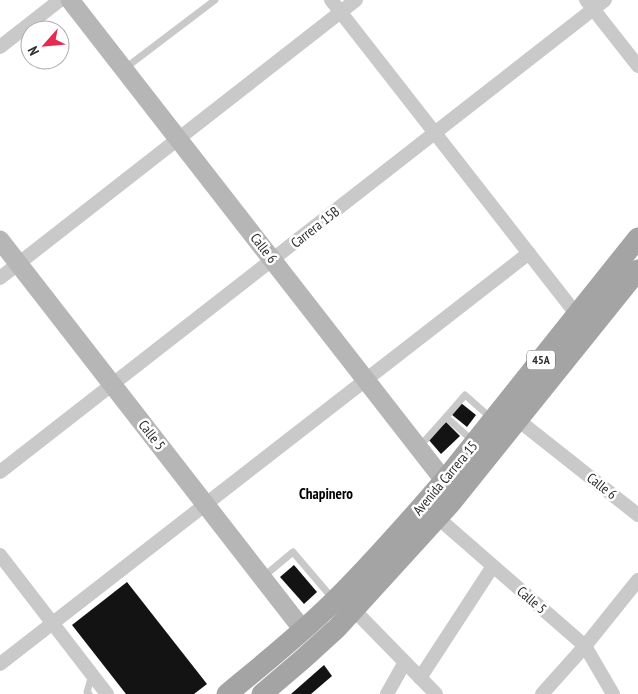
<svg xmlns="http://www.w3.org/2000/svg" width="638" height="694" viewBox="0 0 638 694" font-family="'PT Sans Narrow',sans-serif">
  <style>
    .building { fill: #131313 }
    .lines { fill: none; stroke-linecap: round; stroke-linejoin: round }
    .lane { stroke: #c9c9c9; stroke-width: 7 }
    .street { stroke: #c9c9c9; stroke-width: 14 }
    .secondary { stroke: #b6b6b6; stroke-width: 19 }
    .primary { stroke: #a4a4a4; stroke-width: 21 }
    .labels { text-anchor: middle; stroke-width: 5; stroke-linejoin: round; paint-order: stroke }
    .shield { fill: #fff; stroke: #6b6b6b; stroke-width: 1 }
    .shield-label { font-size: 12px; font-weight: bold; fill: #2c2c2c }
    .street-label { font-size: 14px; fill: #2c2c2c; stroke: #fff }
    .neighbourhood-label { font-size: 15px; font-weight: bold; fill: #000; stroke: #fff }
  </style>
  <rect width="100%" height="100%" fill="#fff"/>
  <!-- building -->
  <g class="building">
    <path d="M 461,403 L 476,415 L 467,427 L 451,414 Z"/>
    <path d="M 446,422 L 460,436 L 441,454 L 428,439 Z"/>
    <path d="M 294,565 L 317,592 L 304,604 L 280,577 Z"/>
    <path d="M 127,582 L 207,684 L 194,694 L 126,694 L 72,625 Z"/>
    <path d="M 324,665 L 332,676 L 311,694 L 291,694 Z"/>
  </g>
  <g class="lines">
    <!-- lane -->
    <g class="lane">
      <path d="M 124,69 L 215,0"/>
      <path d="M 446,417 L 465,395 L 491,418"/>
      <path d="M 420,446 L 446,417 L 474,442"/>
      <path d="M 263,577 L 293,552 L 333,599"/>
      <path d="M 89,694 L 87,692 L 92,675"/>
    </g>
    <!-- street -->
    <g class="street">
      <path d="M 331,0 L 577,315"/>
      <path d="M 586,0 L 638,66"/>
      <path d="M 0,47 L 60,0"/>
      <path d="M 0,278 L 356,0"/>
      <path d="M 518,420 L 638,515"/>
      <path d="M 0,472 L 605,0"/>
      <path d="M 438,518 L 585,646 L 613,694"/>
      <path d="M 0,555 L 107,694"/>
      <path d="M 354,610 L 436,694"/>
      <path d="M 0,664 L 529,253"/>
      <path d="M 420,678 L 493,566"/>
      <path d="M 387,694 L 405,662"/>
      <path d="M 542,694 L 585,646 L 638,580"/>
    </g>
    <!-- secondary -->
    <g class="secondary">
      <path d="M 70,0 L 453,492"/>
      <path d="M 0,240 L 303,630"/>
    </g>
    <!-- primary -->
    <g class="primary">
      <path d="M 227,694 C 263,664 300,635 333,602 C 372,564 408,522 444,481 L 638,238"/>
      <path d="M 262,694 L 303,659 L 337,628 L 450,504 L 638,270"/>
    </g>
  </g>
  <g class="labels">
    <!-- shield labels -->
    <rect class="shield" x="527" y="350.5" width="28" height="19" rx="4"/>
    <g class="shield-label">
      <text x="541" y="364">45A</text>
    </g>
    <!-- street labels -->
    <g class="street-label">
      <text transform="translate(315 227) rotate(-38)" y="5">Carrera 15B</text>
      <text transform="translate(264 248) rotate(52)" y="5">Calle 6</text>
      <text transform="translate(152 435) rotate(52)" y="5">Calle 5</text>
      <text transform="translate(445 478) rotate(-50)" y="5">Avenida Carrera 15</text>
      <text transform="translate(602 486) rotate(38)" y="5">Calle 6</text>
      <text transform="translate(532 600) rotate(41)" y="5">Calle 5</text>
    </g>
    <!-- neighbourhood labels -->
    <g class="neighbourhood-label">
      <text x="326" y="499">Chapinero</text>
    </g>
  </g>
  <!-- north arrow -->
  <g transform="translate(45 45) rotate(243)"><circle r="24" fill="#ffffff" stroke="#ababab"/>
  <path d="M0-4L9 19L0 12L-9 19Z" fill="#e72a4f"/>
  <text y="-8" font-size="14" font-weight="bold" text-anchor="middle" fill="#2c2c2c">N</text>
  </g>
</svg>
